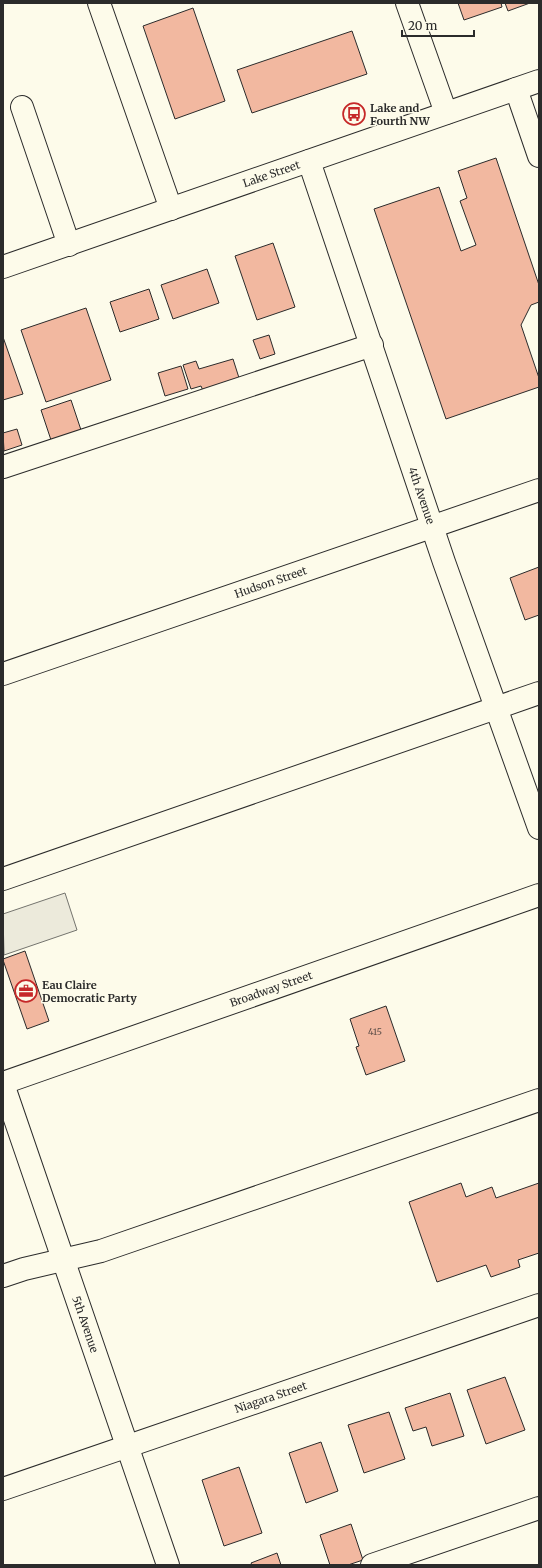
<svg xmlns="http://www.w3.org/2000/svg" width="542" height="1568" viewBox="0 0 542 1568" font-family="Merriweather,serif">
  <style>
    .parking { fill: #eceadb; stroke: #74746e }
    .building { fill: #f2b8a0; stroke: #2b2b2b }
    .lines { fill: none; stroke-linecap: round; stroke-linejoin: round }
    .minor-casing { stroke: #2b2b2b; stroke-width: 24 }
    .major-casing { stroke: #2b2b2b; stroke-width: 24 }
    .minor { stroke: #fdfbea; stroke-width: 22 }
    .major { stroke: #fdfbea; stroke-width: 22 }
    .labels { text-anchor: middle; stroke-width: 3; stroke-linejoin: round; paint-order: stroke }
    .number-label { font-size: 9px; fill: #5d4e48 }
    .poi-label { font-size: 11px; font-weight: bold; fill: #2b2b2b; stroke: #fdfbea; text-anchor: start }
    .street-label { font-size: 11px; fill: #2b2b2b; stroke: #fdfbea }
  </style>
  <rect width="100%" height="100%" fill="#fdfbea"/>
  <!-- parking -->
  <path class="parking" d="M 65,893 L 77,930 L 4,955 L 3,914 Z"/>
  <!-- building -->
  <g class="building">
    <path d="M 458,3 L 501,3 L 502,7 L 464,20 Z"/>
    <path d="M 505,3 L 530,3 L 508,11 Z"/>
    <path d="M 193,8 L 225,101 L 175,119 L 143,26 Z"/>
    <path d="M 352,31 L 367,74 L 252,113 L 237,70 Z"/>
    <path d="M 496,158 L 539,285 L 539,302 L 531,305 L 521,325 L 539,378 L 539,387 L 446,419 L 374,209 L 439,187 L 461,251 L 476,245 L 460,201 L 467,198 L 458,171 Z"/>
    <path d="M 273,243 L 295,307 L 257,320 L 235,256 Z"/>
    <path d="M 207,269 L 219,303 L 173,319 L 161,285 Z"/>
    <path d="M 149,289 L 159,319 L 120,332 L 110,302 Z"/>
    <path d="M 86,308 L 111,380 L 46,402 L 21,330 Z"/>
    <path d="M 269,335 L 275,354 L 260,359 L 253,340 Z"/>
    <path d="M 3,337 L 23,394 L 3,400 Z"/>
    <path d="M 233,359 L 240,381 L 204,393 L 201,386 L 191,389 L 183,365 L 196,361 L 199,369 Z"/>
    <path d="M 181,366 L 188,389 L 165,396 L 158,373 Z"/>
    <path d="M 71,400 L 81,430 L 51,440 L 41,410 Z"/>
    <path d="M 17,429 L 22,445 L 4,451 L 3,433 Z"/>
    <path d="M 539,567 L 539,615 L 525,620 L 510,578 Z"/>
    <path d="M 25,951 L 49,1021 L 27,1029 L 3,960 L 3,959 Z"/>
    <path d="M 386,1006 L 405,1061 L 366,1075 L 356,1047 L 359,1046 L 350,1019 Z"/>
    <path d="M 461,1183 L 466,1197 L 492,1187 L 496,1198 L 539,1183 L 539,1253 L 518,1260 L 520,1267 L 491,1277 L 486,1265 L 437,1282 L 409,1202 Z"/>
    <path d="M 505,1377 L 525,1430 L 486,1444 L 467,1390 Z"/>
    <path d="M 450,1393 L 464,1436 L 432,1446 L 426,1427 L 413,1431 L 405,1408 Z"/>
    <path d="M 389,1412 L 405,1459 L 364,1473 L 348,1425 Z"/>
    <path d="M 321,1442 L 338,1491 L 306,1503 L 289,1453 Z"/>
    <path d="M 239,1467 L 262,1533 L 224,1546 L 202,1480 Z"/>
    <path d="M 351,1524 L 363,1560 L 348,1565 L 330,1565 L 320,1535 Z"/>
    <path d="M 277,1553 L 281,1565 L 252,1565 L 251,1563 Z"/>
  </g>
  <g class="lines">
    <!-- minor casing -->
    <g class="minor-casing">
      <g id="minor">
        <path d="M 99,3 L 171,209"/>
        <path d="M 407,3 L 446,113"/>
        <path d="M 516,89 L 539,156"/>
        <path d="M 22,107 L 69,245"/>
        <path id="s1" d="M 309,161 L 444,562 L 539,828"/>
        <path id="s2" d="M 3,267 L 539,81"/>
        <path d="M 3,467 L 372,345"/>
        <path id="s3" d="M 3,674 L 539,490"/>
        <path d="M 3,879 L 539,693"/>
        <path id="s4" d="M 3,1083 L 539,895"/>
        <path d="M 3,1276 L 24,1269 L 101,1251 L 539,1100"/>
        <path id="s5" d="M 3,1489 L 539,1305"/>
        <path d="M 372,1565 L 539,1508"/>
      </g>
    </g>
    <!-- major casing -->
    <g class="major-casing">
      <g id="major">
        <path id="s6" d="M 3,1084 L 168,1565"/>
      </g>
    </g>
    <!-- minor -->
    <use href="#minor" class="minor"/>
    <!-- major -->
    <use href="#major" class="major"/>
  </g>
  <!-- icons -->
  <defs>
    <g id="bus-ring" transform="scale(1.15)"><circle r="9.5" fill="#fdfbea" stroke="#c62828" stroke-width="1.5"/><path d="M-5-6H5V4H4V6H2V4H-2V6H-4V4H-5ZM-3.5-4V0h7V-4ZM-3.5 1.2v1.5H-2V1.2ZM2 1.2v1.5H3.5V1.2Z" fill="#c62828"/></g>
    <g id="office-ring" transform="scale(1.15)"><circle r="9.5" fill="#fdfbea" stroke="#c62828" stroke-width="1.5"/><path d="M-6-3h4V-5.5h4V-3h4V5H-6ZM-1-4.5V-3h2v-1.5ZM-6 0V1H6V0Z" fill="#c62828"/></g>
  </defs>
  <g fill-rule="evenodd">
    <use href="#bus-ring" x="354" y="114"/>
    <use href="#office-ring" x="26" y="991"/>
  </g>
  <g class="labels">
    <!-- number labels -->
    <g class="number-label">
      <text x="375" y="1035">415</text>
    </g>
    <!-- poi labels -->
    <g class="poi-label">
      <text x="370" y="112">Lake and<tspan x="370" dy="13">Fourth NW</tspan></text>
      <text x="42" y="989">Eau Claire<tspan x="42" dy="13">Democratic Party</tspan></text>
    </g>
    <!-- street labels -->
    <g class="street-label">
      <text dy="4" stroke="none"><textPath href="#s2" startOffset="284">Lake Street</textPath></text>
      <text dy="4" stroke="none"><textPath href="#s1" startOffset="353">4th Avenue</textPath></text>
      <text dy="4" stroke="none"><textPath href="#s3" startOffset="283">Hudson Street</textPath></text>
      <text dy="4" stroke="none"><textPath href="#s4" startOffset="284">Broadway Street</textPath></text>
      <text dy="4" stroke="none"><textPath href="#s6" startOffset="254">5th Avenue</textPath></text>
      <text dy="4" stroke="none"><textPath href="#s5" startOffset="283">Niagara Street</textPath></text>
    </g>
  </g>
  <!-- border -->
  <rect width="542" height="1568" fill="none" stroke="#2b2b2b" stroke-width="8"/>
  <!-- scale -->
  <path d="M402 30v6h72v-6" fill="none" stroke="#2b2b2b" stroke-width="2"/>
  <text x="408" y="30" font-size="12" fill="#2b2b2b" stroke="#fdfbea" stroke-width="3" paint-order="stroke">20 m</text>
</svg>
